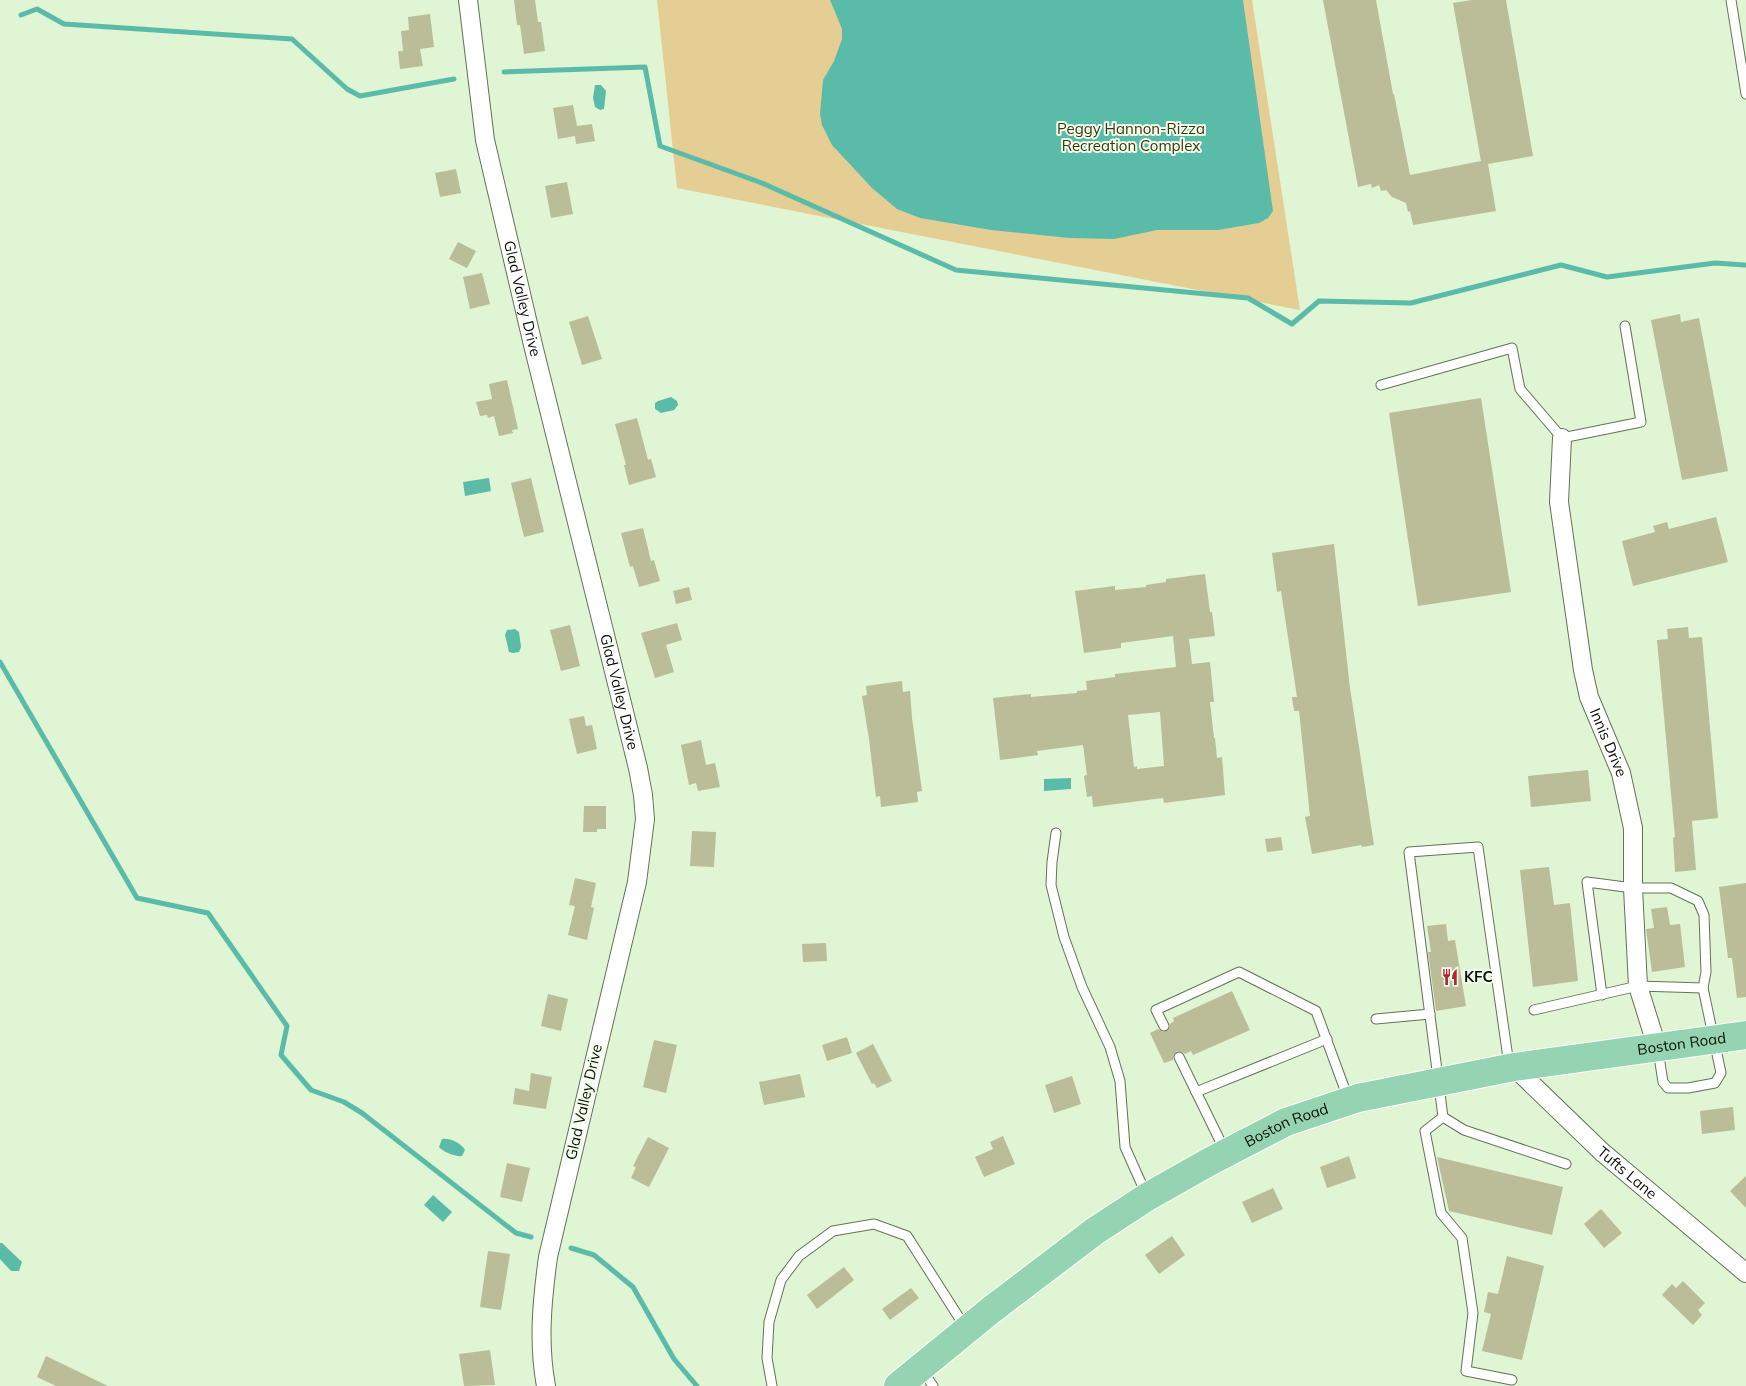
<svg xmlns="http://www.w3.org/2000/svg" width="1746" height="1386" viewBox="0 0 1746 1386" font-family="Mulish,sans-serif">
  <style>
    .green { fill: #e5ce94 }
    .water { fill: #5bbba9 }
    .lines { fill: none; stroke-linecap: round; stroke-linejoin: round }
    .stream { stroke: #5bbba9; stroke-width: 5 }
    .building { fill: #babd98; fill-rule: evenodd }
    .service-casing { stroke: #627457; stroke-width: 11 }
    .minor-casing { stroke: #627457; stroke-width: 20 }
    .primary-casing { stroke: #fff; stroke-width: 30 }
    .service { stroke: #fff; stroke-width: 9 }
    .minor { stroke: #fff; stroke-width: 18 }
    .primary { stroke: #95d4b2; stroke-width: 28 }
    .labels { text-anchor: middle; stroke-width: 4; stroke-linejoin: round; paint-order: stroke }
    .park-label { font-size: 15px; fill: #3e3313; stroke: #f2ffeb }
    .street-label { font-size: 15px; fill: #080e05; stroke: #f2ffeb }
    .poi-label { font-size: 15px; font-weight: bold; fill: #080e05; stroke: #f2ffeb; text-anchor: start }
  </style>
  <rect width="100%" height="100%" fill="#dff5d3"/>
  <!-- green -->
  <path class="green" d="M 657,0 L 1252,0 L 1300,310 L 677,188 Z"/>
  <!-- water -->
  <g class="water">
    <path d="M 830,0 L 1243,0 L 1273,211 L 1268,218 L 1259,223 L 1218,230 L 1157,230 L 1114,239 L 1069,238 L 991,230 L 920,218 L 897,209 L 872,188 L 832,145 L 822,125 L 820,114 L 823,80 L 834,61 L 842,39 L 842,29 Z"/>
    <path d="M 595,85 L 601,85 L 606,91 L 604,109 L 600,110 L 595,107 L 593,98 Z"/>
    <path d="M 671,397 L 677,401 L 678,405 L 674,410 L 661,413 L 655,409 L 655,403 L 658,401 Z"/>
    <path d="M 489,478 L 491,491 L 465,496 L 463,482 Z"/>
    <path d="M 515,629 L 519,632 L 521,647 L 519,652 L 513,653 L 509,652 L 505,635 L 507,630 Z"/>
    <path d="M 1071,778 L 1071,789 L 1044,791 L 1044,779 Z"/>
    <path d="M 442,1139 C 450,1138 461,1143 465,1150 L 462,1156 C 456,1157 443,1152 439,1147 Z"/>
    <path d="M 433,1195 L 452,1212 L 443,1222 L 424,1205 Z"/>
    <path d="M 0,1243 L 2,1243 L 22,1262 L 19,1271 L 11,1271 L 0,1259 Z"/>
  </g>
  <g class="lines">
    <!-- stream -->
    <g class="stream">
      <path d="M 21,15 L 37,9 L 64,24 L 292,39 L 347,89 L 360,96 L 454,79"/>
      <path d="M 504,72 L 645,67 L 660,146 L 762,183 L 956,270 L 1248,298 L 1292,324 L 1319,301 L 1411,303 L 1561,265 L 1607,277 L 1715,263 L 1745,265"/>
      <path d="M 0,662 L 137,898 L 208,913 L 287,1026 L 281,1055 L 311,1090 L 344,1102 L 362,1113 L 516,1233 L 531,1237"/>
      <path d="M 571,1248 L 594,1255 L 633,1287 L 674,1359 L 697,1386"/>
    </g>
  </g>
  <!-- building -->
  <g class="building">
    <path d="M 514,0 L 535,0 L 538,22 L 541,22 L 545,51 L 524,54 L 520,25 L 517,25 Z"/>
    <path d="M 1323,0 L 1376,0 L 1393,94 L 1394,94 L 1410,175 L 1481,161 L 1453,3 L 1472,0 L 1506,0 L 1533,156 L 1488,164 L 1496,211 L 1413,225 L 1410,211 L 1408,212 L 1406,203 L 1392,197 L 1386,190 L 1381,191 L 1379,185 L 1372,188 L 1371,184 L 1358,187 Z"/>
    <path d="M 430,14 L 434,47 L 420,49 L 423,66 L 400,69 L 398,51 L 403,51 L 401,31 L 409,30 L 408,17 Z"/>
    <path d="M 573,105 L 577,126 L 592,124 L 595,141 L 576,144 L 575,136 L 558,139 L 553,108 Z"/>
    <path d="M 456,169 L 461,193 L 440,197 L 435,173 Z"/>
    <path d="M 567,182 L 573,214 L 551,218 L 545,186 Z"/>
    <path d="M 458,242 L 476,251 L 467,268 L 449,259 Z"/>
    <path d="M 482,273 L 490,304 L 470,309 L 463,277 Z"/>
    <path d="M 1680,314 L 1681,322 L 1699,318 L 1728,471 L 1682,480 L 1651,320 Z"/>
    <path d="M 588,316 L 602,359 L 582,365 L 569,322 Z"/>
    <path d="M 507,380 L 518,429 L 512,430 L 513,433 L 499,436 L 494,416 L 488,418 L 487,415 L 480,416 L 476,402 L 492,399 L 489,384 Z"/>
    <path d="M 1481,398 L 1511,592 L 1418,606 L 1389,413 Z"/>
    <path d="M 637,418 L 648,460 L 651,459 L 656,477 L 629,485 L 624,465 L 626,465 L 615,424 Z"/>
    <path d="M 531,478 L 544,532 L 524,537 L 511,483 Z"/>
    <path d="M 1716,517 L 1728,562 L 1633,586 L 1622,541 L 1655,532 L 1653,526 L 1667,522 L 1669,529 Z"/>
    <path d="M 643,528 L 651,561 L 654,560 L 660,581 L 639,587 L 633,566 L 630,567 L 621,533 Z"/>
    <path d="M 1334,544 L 1350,688 L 1374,845 L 1362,847 L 1361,845 L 1312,854 L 1305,817 L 1310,816 L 1299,711 L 1294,711 L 1292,697 L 1297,697 L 1281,591 L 1277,592 L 1272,553 Z"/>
    <path d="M 1205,574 L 1210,612 L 1212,612 L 1215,636 L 1189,639 L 1192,664 L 1210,662 L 1214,702 L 1210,702 L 1214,738 L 1215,738 L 1217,758 L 1222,757 L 1225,795 L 1164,803 L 1163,798 L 1093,807 L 1092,796 L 1087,797 L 1084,776 L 1087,775 L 1083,745 L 1037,751 L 1038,755 L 1000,760 L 993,698 L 1031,694 L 1031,697 L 1077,693 L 1077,691 L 1087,690 L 1086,681 L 1115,677 L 1115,674 L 1176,667 L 1173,636 L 1121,643 L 1121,648 L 1084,653 L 1075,591 L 1115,586 L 1115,590 L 1146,587 L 1146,585 L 1166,582 L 1166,579 ZM 1160,712 L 1164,766 L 1137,769 L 1137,766 L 1134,767 L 1128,715 Z"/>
    <path d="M 689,587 L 692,600 L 676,604 L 673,591 Z"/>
    <path d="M 677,623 L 682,640 L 666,645 L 674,672 L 655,678 L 641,633 Z"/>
    <path d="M 570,625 L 580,666 L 561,671 L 550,630 Z"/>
    <path d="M 1688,627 L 1689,638 L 1702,637 L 1718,818 L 1692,821 L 1696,870 L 1675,872 L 1673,838 L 1675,837 L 1657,640 L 1668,639 L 1667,629 Z"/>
    <path d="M 902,681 L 903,692 L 910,691 L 912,718 L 922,791 L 917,792 L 918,802 L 881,807 L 880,796 L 876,797 L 869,739 L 862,696 L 867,695 L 866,686 Z"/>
    <path d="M 584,716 L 586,726 L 592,725 L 597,749 L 577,754 L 569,719 Z"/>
    <path d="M 701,740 L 706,765 L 715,763 L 720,787 L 698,791 L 696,783 L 689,785 L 681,745 Z"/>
    <path d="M 1588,770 L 1591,801 L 1531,807 L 1528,776 Z"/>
    <path d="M 584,806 L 606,806 L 606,829 L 597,829 L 597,832 L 583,832 Z"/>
    <path d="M 692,831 L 716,832 L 714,867 L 690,866 Z"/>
    <path d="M 1281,837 L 1283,850 L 1267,852 L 1265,839 Z"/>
    <path d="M 1549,867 L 1554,905 L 1570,903 L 1578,981 L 1533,987 L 1520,870 Z"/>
    <path d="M 575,878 L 596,883 L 591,907 L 594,908 L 587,940 L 568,935 L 575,906 L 569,905 Z"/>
    <path d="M 1746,883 L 1746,997 L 1737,998 L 1732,958 L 1728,958 L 1719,887 Z"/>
    <path d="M 1667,907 L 1670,925 L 1680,924 L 1685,967 L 1652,972 L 1646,929 L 1654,928 L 1651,909 Z"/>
    <path d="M 1446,924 L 1448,941 L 1455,940 L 1466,1006 L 1436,1011 L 1428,952 L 1431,952 L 1427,926 Z"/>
    <path d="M 826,943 L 827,961 L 803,962 L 802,944 Z"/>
    <path d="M 1232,991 L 1250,1030 L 1193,1055 L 1191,1051 L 1185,1054 L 1182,1052 L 1177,1051 L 1174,1054 L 1173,1060 L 1164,1063 L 1150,1033 L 1158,1029 L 1163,1032 L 1167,1031 L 1170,1027 L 1170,1024 L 1174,1021 L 1173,1018 Z"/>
    <path d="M 548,994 L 568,999 L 561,1031 L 541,1026 Z"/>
    <path d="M 847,1037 L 852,1053 L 827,1061 L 822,1045 Z"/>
    <path d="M 654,1040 L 677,1045 L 666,1093 L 643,1087 Z"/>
    <path d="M 873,1044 L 892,1081 L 877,1088 L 874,1083 L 872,1084 L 856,1053 Z"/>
    <path d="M 531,1073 L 552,1077 L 546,1109 L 513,1104 L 515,1088 L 529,1091 Z"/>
    <path d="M 800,1074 L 805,1097 L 764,1105 L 759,1082 Z"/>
    <path d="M 1072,1076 L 1081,1104 L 1054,1113 L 1045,1085 Z"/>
    <path d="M 1733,1107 L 1735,1130 L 1702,1134 L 1700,1111 Z"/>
    <path d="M 1003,1136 L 1015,1164 L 984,1177 L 975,1157 L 993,1149 L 990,1142 Z"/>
    <path d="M 648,1137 L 669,1148 L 649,1187 L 631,1178 L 636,1167 L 633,1166 Z"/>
    <path d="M 1349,1156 L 1356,1178 L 1327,1188 L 1320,1167 Z"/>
    <path d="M 1437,1157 L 1563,1187 L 1552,1235 L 1449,1211 Z"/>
    <path d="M 507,1163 L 530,1168 L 522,1202 L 500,1197 Z"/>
    <path d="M 1746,1176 L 1746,1208 L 1730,1191 Z"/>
    <path d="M 1273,1188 L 1283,1209 L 1252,1223 L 1242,1202 Z"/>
    <path d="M 1601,1209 L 1622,1233 L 1604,1248 L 1584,1224 Z"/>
    <path d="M 1172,1236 L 1185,1255 L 1159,1274 L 1145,1255 Z"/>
    <path d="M 488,1251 L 510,1254 L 501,1310 L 480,1307 Z"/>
    <path d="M 1507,1256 L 1544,1266 L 1522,1360 L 1482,1351 L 1491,1314 L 1484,1312 L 1488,1292 L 1498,1294 Z"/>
    <path d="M 844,1267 L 854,1280 L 817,1309 L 807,1295 Z"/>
    <path d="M 1683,1281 L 1705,1303 L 1698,1310 L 1702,1315 L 1693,1325 L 1662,1295 L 1672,1284 L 1676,1288 Z"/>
    <path d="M 911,1288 L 919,1298 L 890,1320 L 882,1309 Z"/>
    <path d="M 490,1350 L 495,1385 L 464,1386 L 459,1354 Z"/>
    <path d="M 46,1356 L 108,1386 L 56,1386 L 37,1377 Z"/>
  </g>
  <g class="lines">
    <!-- service casing -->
    <g class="service-casing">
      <g id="service">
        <path d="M 1731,0 L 1746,94"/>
        <path d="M 1381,385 L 1512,348 L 1520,389 L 1562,438 L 1641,422 L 1625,326"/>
        <path d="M 1056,833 L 1052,862 L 1051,885 L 1064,937 L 1082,987 L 1110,1047 L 1120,1081 L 1125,1147 L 1146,1194"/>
        <path d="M 1602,995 L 1587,882 L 1633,888 L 1671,888 L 1698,901 L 1704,915 L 1706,972 L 1703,988 L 1721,1073 L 1715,1083 L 1688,1088 L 1668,1088 L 1663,1082 L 1658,1050"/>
        <path d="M 1534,1010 L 1638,986 L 1703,988"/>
        <path d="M 1376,1019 L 1430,1014"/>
        <path d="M 1164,1026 L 1156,1010 L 1239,972 L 1316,1011 L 1348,1098"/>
        <path d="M 1179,1057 L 1225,1151"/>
        <path d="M 1509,1065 L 1478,847 L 1409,852 L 1443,1117 L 1425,1131 L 1441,1213 L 1462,1238 L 1473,1313 L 1466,1371 L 1512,1380"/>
        <path d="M 1196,1092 L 1327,1039"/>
        <path d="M 1443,1117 L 1464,1130 L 1566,1164"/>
        <path d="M 922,1370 L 933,1386"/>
        <path d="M 772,1386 L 767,1358 L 769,1322 L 781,1280 L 799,1256 L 833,1231 L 874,1224 L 907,1236 L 965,1327"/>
      </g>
    </g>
    <!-- minor casing -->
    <g class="minor-casing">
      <g id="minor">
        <path id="s1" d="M 468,0 L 485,140 L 533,345 L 638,768 L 643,795 L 645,819 L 637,882 L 548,1257 C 542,1301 538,1343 546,1386"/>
        <path id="s2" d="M 1562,438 L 1559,502 L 1583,670 L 1589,697 L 1621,773 L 1633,828 L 1633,888 L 1638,986 L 1657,1047"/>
        <path id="s3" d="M 1514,1067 L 1602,1152 L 1746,1273"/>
      </g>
    </g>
    <!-- primary casing -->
    <g class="primary-casing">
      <g id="primary">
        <path id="s4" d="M 898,1386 L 991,1310 L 1095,1231 L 1147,1197 L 1209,1162 L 1286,1122 L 1358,1098 L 1514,1067 L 1746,1035"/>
      </g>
    </g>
    <!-- service -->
    <use href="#service" class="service"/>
    <!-- minor -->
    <use href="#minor" class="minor"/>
    <!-- primary -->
    <use href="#primary" class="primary"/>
  </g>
  <!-- icons -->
  <defs>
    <g id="restaurant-bare" transform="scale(1.35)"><path d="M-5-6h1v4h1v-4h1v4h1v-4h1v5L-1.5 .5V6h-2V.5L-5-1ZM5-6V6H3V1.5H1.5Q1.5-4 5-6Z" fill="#b62437" stroke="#f2ffeb" stroke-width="2.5" paint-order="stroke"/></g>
  </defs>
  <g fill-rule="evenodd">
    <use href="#restaurant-bare" x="1450" y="977"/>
  </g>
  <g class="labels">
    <!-- park labels -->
    <g class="park-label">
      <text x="1131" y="134">Peggy Hannon-Rizza<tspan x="1131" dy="17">Recreation Complex</tspan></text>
    </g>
    <!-- street labels -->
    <g class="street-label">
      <text dy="5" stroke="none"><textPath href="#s1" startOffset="304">Glad Valley Drive</textPath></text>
      <text dy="5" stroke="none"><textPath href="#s1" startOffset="709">Glad Valley Drive</textPath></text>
      <text dy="5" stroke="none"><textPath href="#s2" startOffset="311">Innis Drive</textPath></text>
      <text dy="5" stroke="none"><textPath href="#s4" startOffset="875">Boston Road</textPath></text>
      <text transform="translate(584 1102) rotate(-77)" y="5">Glad Valley Drive</text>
      <text dy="5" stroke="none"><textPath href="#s4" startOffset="470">Boston Road</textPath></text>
      <text dy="5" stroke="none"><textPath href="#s3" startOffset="155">Tufts Lane</textPath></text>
    </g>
    <!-- poi labels -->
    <g class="poi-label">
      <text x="1464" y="982">KFC</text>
    </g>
  </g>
</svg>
